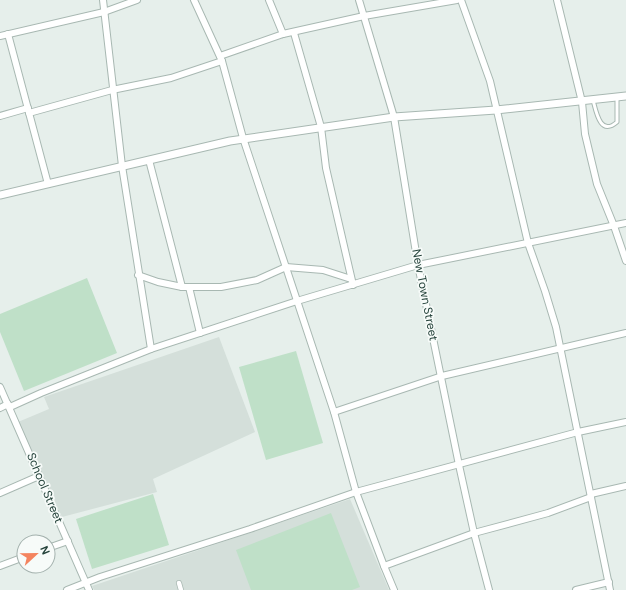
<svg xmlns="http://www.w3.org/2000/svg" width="626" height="590" viewBox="0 0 626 590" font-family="'DM Sans',sans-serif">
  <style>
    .built { fill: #d4dfda }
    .green { fill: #bfe0c8 }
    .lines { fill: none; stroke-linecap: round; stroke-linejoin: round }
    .service-casing { stroke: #a8b8b2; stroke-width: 5 }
    .pedestrian-casing { stroke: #a8b8b2; stroke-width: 6 }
    .minor-casing { stroke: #a8b8b2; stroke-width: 8 }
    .tertiary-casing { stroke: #a8b8b2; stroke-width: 9 }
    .service { stroke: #fff; stroke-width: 3 }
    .pedestrian { stroke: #fff; stroke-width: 4.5 }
    .minor { stroke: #fff; stroke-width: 6 }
    .tertiary { stroke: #fff; stroke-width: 7 }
    .labels { text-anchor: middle; stroke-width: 3.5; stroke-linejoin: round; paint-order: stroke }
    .street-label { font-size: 12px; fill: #24423a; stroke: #f7fbf9 }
  </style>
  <rect width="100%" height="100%" fill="#e6efeb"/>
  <!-- built -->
  <g class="built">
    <path d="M 219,337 L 255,432 L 153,479 L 157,492 L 62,517 L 18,422 L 49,409 L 44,397 Z"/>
    <path d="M 350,499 L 389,590 L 94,590 L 92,586 Z"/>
  </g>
  <!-- green -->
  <g class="green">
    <path d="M 87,278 L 117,353 L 24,391 L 0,332 L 0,314 Z"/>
    <path d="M 296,351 L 323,443 L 266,460 L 239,367 Z"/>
    <path d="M 153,494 L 169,545 L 92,569 L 76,519 Z"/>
    <path d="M 331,513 L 360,587 L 352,590 L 251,590 L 236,550 Z"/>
  </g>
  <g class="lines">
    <!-- service casing -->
    <g class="service-casing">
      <path id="service" d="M 593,100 C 596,111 600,137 617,122 L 617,98"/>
    </g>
    <!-- pedestrian casing -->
    <g class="pedestrian-casing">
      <path id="pedestrian" d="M 179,583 L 181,590"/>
    </g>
    <!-- minor casing -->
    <g class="minor-casing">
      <g id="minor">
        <path d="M 194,0 L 222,61 L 243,138 L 334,412 L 356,492 L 384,566 L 394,590"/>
        <path d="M 269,0 L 283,34"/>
        <path d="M 359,0 L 394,117 L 418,265 L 459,465 L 474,533 L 489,590"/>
        <path d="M 461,0 L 490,81 L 528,243 L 545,291 L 556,327 L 610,590"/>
        <path d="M 557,0 L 582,102 L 585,134 L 597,184 L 614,226 L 626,261"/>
        <path d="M 294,33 L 321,127 L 326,168 L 353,285"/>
        <path d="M 8,34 L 48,184"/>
        <path d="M 0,36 L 104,12 L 137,0"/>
        <path d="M 220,56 L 283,34 L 364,16 L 457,0"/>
        <path d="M 29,113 L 112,90 L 171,78 L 222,61"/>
        <path d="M 0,116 L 28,108"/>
        <path d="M 149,160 L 182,287"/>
        <path d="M 138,275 L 158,282 L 182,287 L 221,287 L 257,280 L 286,267 L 323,270 L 351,279"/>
        <path d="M 189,287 L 200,333"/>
        <path d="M 151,349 L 297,301 L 418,265 L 626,223"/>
        <path d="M 0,387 L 89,590"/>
        <path d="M 10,407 L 41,393 L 151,349 L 122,166 L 103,0"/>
        <path d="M 0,408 L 8,404"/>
        <path d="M 334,412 L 442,376 L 626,333"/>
        <path d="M 0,493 L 39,476"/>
        <path d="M 591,494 L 626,486"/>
        <path d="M 48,548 L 68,541"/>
        <path d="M 0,566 L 24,557"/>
        <path d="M 384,566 L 474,533 L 548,513 L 591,497"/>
        <path d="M 67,590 L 100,577 L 250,529 L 356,492 L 578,432 L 626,422"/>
        <path d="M 576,590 L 609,582"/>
      </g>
    </g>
    <!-- tertiary casing -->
    <g class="tertiary-casing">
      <path id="tertiary" d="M 0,195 L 230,141 L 394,117 L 496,110 L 626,96"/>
    </g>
    <!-- service -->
    <use href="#service" class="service"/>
    <!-- pedestrian -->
    <use href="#pedestrian" class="pedestrian"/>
    <!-- minor -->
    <use href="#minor" class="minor"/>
    <!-- tertiary -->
    <use href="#tertiary" class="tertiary"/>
  </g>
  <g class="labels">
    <!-- street labels -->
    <g class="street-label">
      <text transform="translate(425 295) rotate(79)" y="4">New Town Street</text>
      <text transform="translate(45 488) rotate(67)" y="4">School Street</text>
    </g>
  </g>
  <!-- north arrow -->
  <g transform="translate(36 554) rotate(68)"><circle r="19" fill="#f7fbf9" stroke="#a3b1ad"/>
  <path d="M0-3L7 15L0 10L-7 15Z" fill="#f4845f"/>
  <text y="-6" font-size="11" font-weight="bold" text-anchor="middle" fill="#24423a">N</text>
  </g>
</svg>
